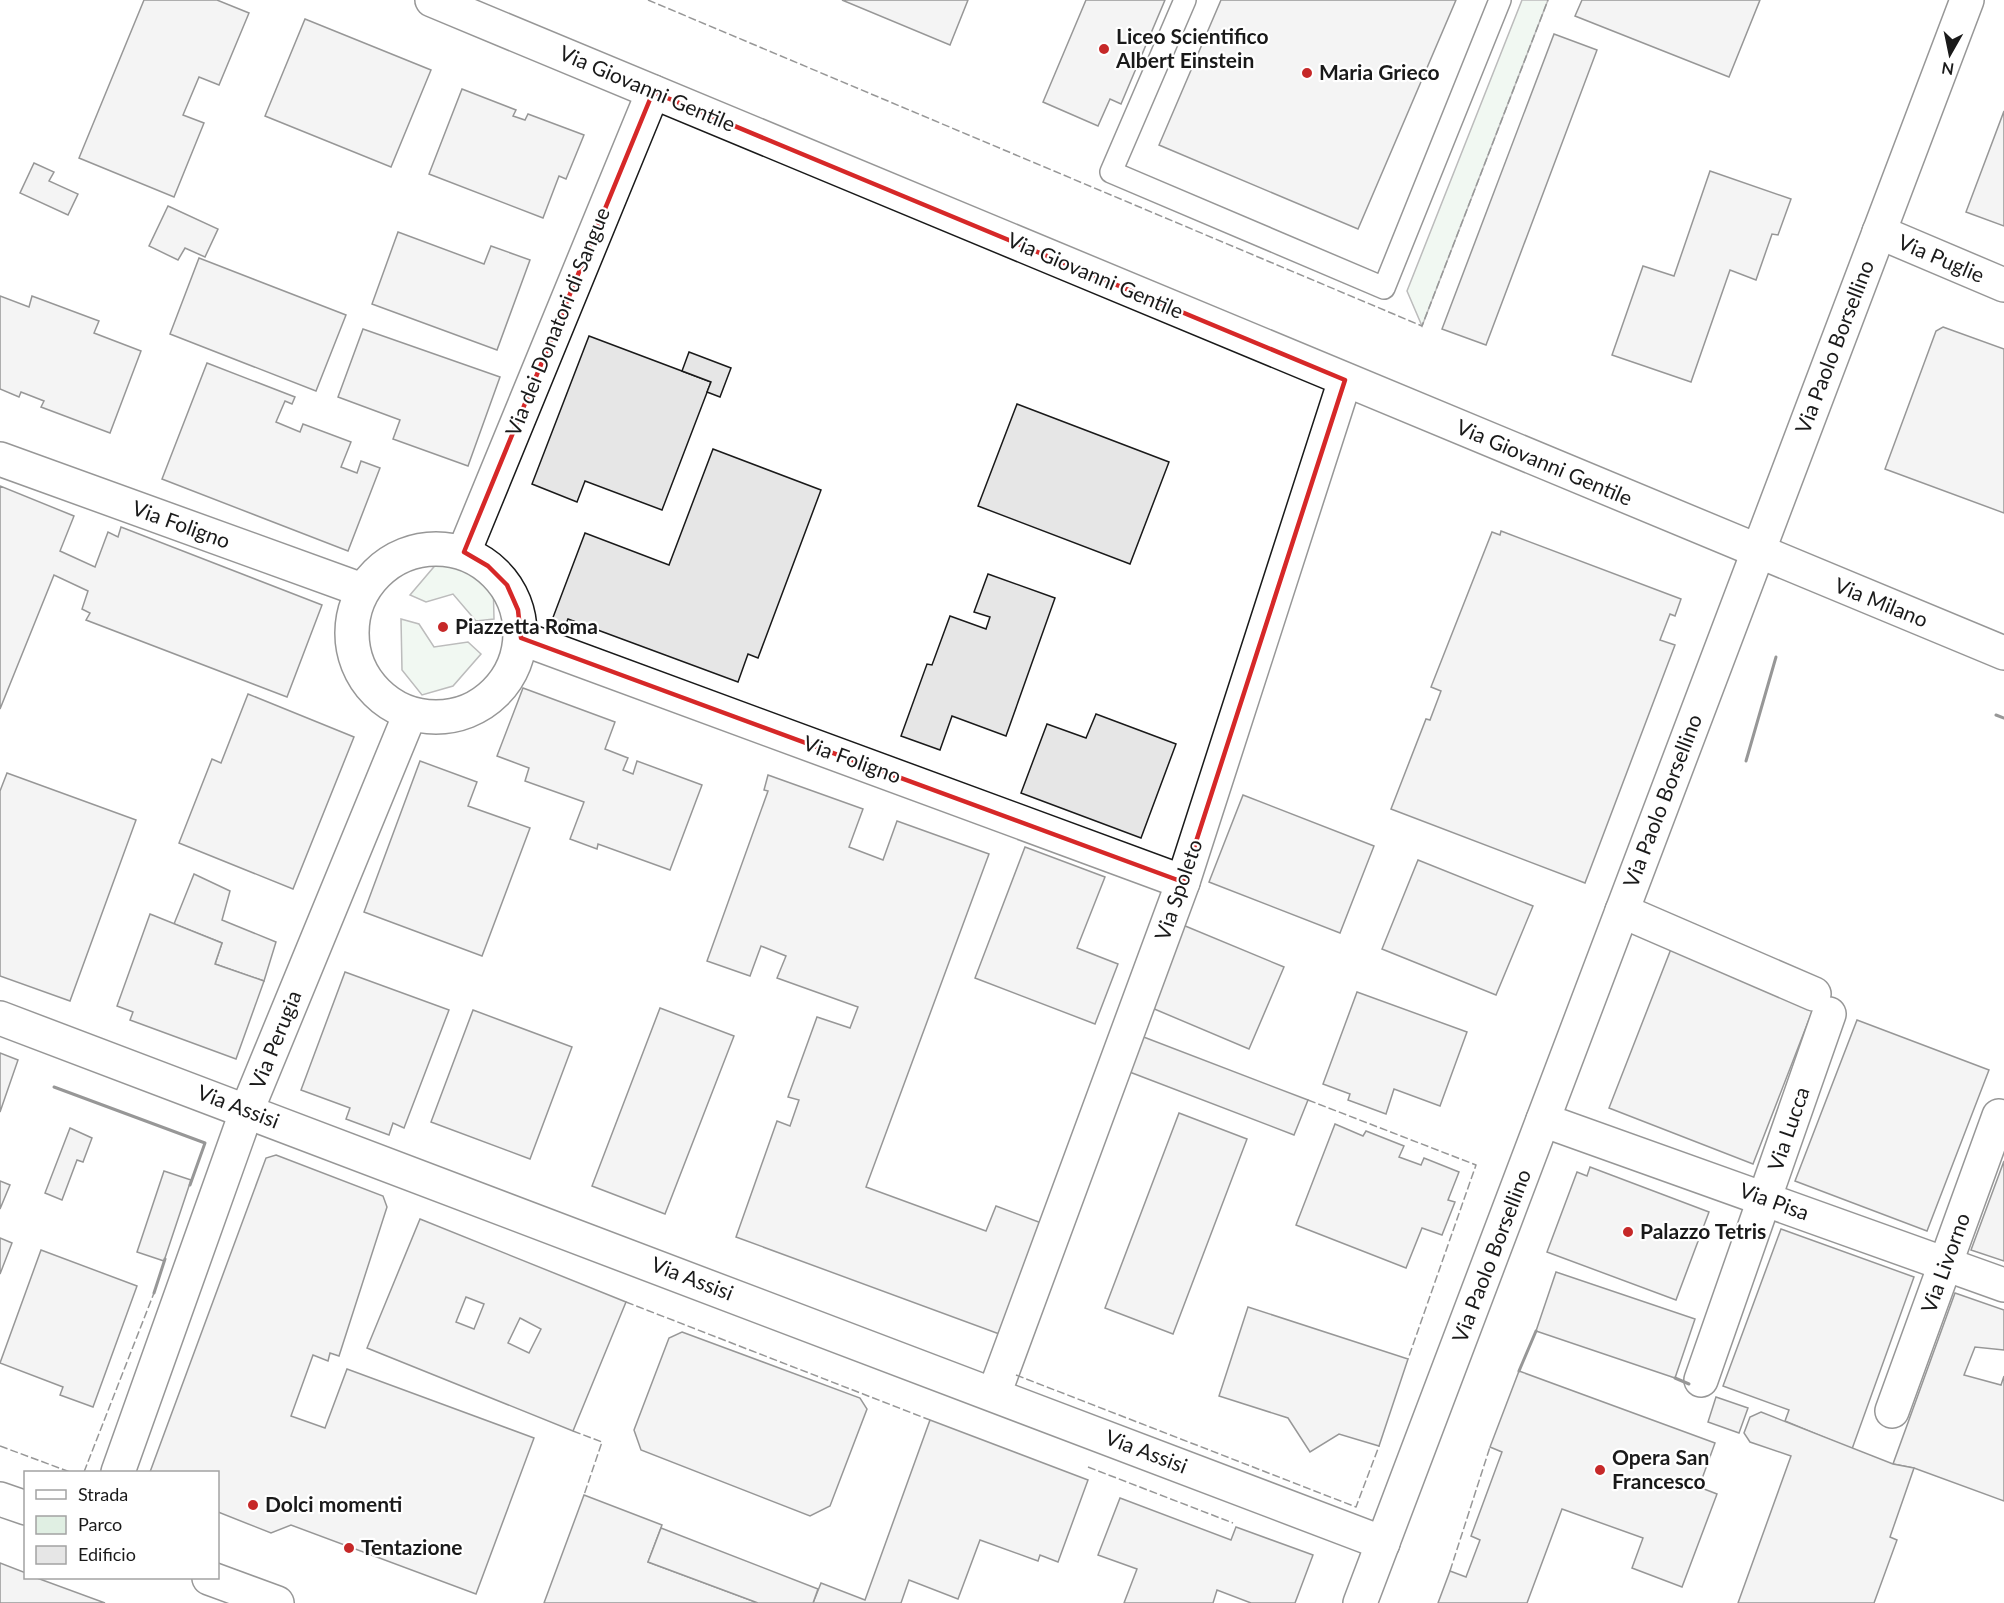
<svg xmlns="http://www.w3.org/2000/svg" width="2004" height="1603" viewBox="0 0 2004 1603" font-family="Lato,sans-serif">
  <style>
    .green { fill: #e0efe3; stroke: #6a6a6a; stroke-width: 1.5 }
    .building { fill: #e6e6e6; stroke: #1a1a1a; stroke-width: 1.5; fill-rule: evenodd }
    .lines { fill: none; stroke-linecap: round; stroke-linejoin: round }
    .service-casing { stroke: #1a1a1a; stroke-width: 24 }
    .minor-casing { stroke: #1a1a1a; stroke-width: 36 }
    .tertiary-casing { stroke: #1a1a1a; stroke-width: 36 }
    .secondary-casing { stroke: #1a1a1a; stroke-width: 36 }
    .service { stroke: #fff; stroke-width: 21 }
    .minor { stroke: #fff; stroke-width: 33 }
    .tertiary { stroke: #fff; stroke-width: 33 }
    .secondary { stroke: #fff; stroke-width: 33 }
    .fence { stroke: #1a1a1a; stroke-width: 1.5; stroke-dasharray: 8 3; stroke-linecap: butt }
    .wall { stroke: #1a1a1a; stroke-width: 3 }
    .marked { fill: none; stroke: #d62828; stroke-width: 4.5; stroke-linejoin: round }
    .poi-dot { fill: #c62828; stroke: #fff; stroke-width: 2 }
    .labels { text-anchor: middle; stroke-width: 4.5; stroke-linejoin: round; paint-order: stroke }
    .poi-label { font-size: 21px; font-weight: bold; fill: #1a1a1a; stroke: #fff; text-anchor: start }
    .street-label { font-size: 21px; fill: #1a1a1a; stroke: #fff }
  </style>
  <rect width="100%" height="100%" fill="#fff"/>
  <!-- green -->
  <g class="green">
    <path d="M 1522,0 L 1548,0 L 1422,326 L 1407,291 Z"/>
    <path d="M 475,550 L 493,577 L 494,619 L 476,621 L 453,594 L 426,602 L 410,595 L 444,555 Z"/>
    <path d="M 401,619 L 419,624 L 434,647 L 468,642 L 481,654 L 453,686 L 422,695 L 402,670 Z"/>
  </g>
  <!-- building -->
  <g class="building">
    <path d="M 144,0 L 217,0 L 249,13 L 219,85 L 199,77 L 183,115 L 204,123 L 174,197 L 79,158 Z"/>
    <path d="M 842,0 L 968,0 L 950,45 Z"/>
    <path d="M 1086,0 L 1165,0 L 1121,104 L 1110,99 L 1098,126 L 1043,102 Z"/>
    <path d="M 1221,0 L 1456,0 L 1358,229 L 1159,145 Z"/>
    <path d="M 1582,0 L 1760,0 L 1729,77 L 1575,16 Z"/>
    <path d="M 305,19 L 431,70 L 391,167 L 265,116 Z"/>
    <path d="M 1554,34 L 1597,50 L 1486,345 L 1442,329 Z"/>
    <path d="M 462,89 L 516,110 L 513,116 L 525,120 L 528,114 L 584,135 L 566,179 L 559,176 L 543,218 L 429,174 Z"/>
    <path d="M 2004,111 L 2004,226 L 1966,212 Z"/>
    <path d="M 34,163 L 54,172 L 49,181 L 78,194 L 68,215 L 20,193 Z"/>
    <path d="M 1710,171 L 1791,199 L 1778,235 L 1772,234 L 1756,280 L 1730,270 L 1691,382 L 1612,355 L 1643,266 L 1674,276 Z"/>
    <path d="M 168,206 L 218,229 L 205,257 L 185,248 L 178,260 L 149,246 Z"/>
    <path d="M 398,232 L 484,264 L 491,246 L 530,260 L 497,350 L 372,304 Z"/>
    <path d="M 199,258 L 346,315 L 316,391 L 170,334 Z"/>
    <path d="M 0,296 L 29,307 L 32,296 L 99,321 L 94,333 L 141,351 L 110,433 L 41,407 L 44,401 L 21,392 L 19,397 L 0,389 Z"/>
    <path d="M 1943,327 L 2004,349 L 2004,513 L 1885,469 L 1936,331 Z"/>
    <path d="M 363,329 L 500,377 L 468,466 L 393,439 L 400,420 L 338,397 Z"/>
    <path d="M 589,336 L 711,382 L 662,510 L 585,481 L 577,502 L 532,484 Z"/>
    <path d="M 689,352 L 731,368 L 720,397 L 707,392 L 711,382 L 682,371 Z"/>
    <path d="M 207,363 L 295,397 L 292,404 L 285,401 L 276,422 L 300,432 L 303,424 L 351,442 L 341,467 L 357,473 L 361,461 L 380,468 L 348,551 L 162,479 Z"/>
    <path d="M 1017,404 L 1169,462 L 1130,564 L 978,506 Z"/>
    <path d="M 713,449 L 821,490 L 758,658 L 748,654 L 738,682 L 568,619 L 562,633 L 549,628 L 585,533 L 669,565 Z"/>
    <path d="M 0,486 L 74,516 L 60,551 L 95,567 L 108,532 L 118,537 L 121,527 L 322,605 L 287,697 L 86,620 L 90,613 L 82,609 L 88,591 L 54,575 L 0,709 Z"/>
    <path d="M 1501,531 L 1681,599 L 1675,616 L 1670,614 L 1660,640 L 1675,645 L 1585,883 L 1391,809 L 1426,719 L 1430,720 L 1441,691 L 1431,687 L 1492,532 L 1500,535 Z"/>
    <path d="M 988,574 L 1055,598 L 1006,736 L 952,716 L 940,750 L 901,736 L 927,664 L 932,665 L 950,616 L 986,629 L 990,617 L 974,612 Z"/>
    <path d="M 523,688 L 615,722 L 605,749 L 628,758 L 623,770 L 633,774 L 637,761 L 702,785 L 670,870 L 598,844 L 597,849 L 570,839 L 584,802 L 525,781 L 529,768 L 497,756 Z"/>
    <path d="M 248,694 L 354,737 L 293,889 L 179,843 L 212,759 L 221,763 Z"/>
    <path d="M 1096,714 L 1176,744 L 1141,838 L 1021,793 L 1047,724 L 1086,738 Z"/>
    <path d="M 420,761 L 477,782 L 468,806 L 530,828 L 482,956 L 364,912 Z"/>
    <path d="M 7,773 L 136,820 L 70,1001 L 0,976 L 0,791 Z"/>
    <path d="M 768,775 L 863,809 L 849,847 L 883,860 L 897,821 L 989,854 L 866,1187 L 986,1231 L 996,1206 L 1044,1224 L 1002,1335 L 736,1237 L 777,1121 L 790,1126 L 799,1100 L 788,1097 L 817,1017 L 850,1028 L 858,1007 L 777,978 L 786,956 L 761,946 L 750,976 L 707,961 L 768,791 L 764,790 Z"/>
    <path d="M 1243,795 L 1374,846 L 1340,933 L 1209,882 Z"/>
    <path d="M 1025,847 L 1105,877 L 1077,948 L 1118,964 L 1095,1024 L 975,978 Z"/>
    <path d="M 1418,860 L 1533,906 L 1496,995 L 1382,949 Z"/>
    <path d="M 194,874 L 230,891 L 222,920 L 276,942 L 264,981 L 215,964 L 222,943 L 174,924 Z"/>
    <path d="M 150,914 L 222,943 L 215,964 L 264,981 L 236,1059 L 130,1020 L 133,1012 L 117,1006 Z"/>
    <path d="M 1178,923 L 1284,967 L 1249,1049 L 1152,1008 Z"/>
    <path d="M 1671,949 L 1815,1004 L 1753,1164 L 1609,1108 Z"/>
    <path d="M 345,972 L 449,1010 L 404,1128 L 393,1123 L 389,1135 L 346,1119 L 350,1108 L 301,1090 Z"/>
    <path d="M 1357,992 L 1467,1032 L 1440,1106 L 1394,1089 L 1386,1114 L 1348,1100 L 1350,1094 L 1323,1084 Z"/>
    <path d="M 660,1008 L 734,1036 L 665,1214 L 592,1186 Z"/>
    <path d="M 473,1010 L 572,1047 L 530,1159 L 431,1122 Z"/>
    <path d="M 1857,1020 L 1989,1070 L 1927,1231 L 1795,1181 Z"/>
    <path d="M 1141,1036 L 1308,1100 L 1294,1135 L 1127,1071 Z"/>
    <path d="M 0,1053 L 18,1060 L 0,1112 Z"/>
    <path d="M 1179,1113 L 1247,1139 L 1173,1334 L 1105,1308 Z"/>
    <path d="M 1335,1124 L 1363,1136 L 1366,1131 L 1404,1146 L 1399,1157 L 1421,1165 L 1424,1158 L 1459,1172 L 1448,1200 L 1455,1202 L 1442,1235 L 1422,1228 L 1406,1268 L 1296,1225 Z"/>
    <path d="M 70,1128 L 92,1138 L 83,1162 L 77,1160 L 62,1200 L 45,1193 Z"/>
    <path d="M 276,1155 L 383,1196 L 387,1207 L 339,1356 L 330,1353 L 328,1361 L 313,1355 L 291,1416 L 325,1428 L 347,1369 L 534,1438 L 476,1594 L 291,1525 L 271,1533 L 218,1512 L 218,1472 L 150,1472 L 266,1158 Z"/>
    <path d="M 2004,1161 L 2004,1261 L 1971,1250 Z"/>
    <path d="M 1590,1167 L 1709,1212 L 1676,1300 L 1547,1252 L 1577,1172 L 1587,1176 Z"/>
    <path d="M 164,1171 L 191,1180 L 164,1261 L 137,1252 Z"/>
    <path d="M 0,1181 L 10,1185 L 0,1209 Z"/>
    <path d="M 420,1219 L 626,1302 L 573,1431 L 367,1348 ZM 466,1297 L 484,1304 L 474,1329 L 456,1322 ZM 520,1318 L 541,1329 L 529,1353 L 508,1343 Z"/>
    <path d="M 1781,1229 L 1914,1277 L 1852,1449 L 1785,1421 L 1789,1410 L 1723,1386 Z"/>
    <path d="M 0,1238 L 12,1243 L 0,1274 Z"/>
    <path d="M 41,1250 L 137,1286 L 93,1407 L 60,1395 L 63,1387 L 0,1363 Z"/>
    <path d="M 1556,1272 L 1695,1319 L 1675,1378 L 1536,1331 Z"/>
    <path d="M 1955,1293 L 2004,1310 L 2004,1350 L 1975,1347 L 1964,1375 L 2001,1385 L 2004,1376 L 2004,1501 L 1914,1468 L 1893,1464 Z"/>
    <path d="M 1248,1307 L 1408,1359 L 1379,1446 L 1339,1434 L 1310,1452 L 1288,1418 L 1219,1396 Z"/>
    <path d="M 682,1332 L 860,1398 L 867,1409 L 830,1506 L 810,1516 L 641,1450 L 634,1430 L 669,1338 Z"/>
    <path d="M 1519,1371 L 1715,1443 L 1699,1487 L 1717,1494 L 1682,1587 L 1632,1568 L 1643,1538 L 1562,1509 L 1527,1603 L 1438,1603 L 1450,1571 L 1466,1577 L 1480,1540 L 1471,1536 L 1502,1452 L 1490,1447 Z"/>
    <path d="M 1716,1397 L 1748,1408 L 1739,1433 L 1708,1422 Z"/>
    <path d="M 1761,1412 L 1893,1464 L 1914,1468 L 1890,1537 L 1897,1540 L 1874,1603 L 1738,1603 L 1791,1456 L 1750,1442 L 1744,1433 L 1750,1417 Z"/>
    <path d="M 930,1420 L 1088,1480 L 1058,1562 L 1040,1555 L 1038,1561 L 980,1540 L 958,1599 L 909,1580 L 901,1603 L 813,1603 L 821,1583 L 865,1600 Z"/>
    <path d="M 584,1495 L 662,1525 L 648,1562 L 758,1603 L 544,1603 Z"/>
    <path d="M 1120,1498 L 1231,1540 L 1236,1527 L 1313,1555 L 1295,1603 L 1251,1603 L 1217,1590 L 1213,1603 L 1124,1603 L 1137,1569 L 1098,1555 Z"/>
    <path d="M 661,1528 L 818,1589 L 813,1603 L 758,1603 L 648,1562 Z"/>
    <path d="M 0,1563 L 26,1573 L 26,1578 L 37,1578 L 105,1603 L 0,1603 Z"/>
  </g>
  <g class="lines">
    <!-- service casing -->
    <g class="service-casing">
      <path id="service" d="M 1185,0 L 1111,172 L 1384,288 L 1500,0"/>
    </g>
    <!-- minor casing -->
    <g class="minor-casing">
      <g id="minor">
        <path d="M 0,459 L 362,590"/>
        <circle cx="436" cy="633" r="84"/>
        <path d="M 464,552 L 653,92"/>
        <path d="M 521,638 L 1183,882"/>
        <path d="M 1622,911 L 1814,994"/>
        <path d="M 0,1018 L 1383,1543"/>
        <path d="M 1543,1120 L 2004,1285"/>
        <path d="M 1701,1380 L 1829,1014"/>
        <path d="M 994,1394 L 1183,882 L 1345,380"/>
        <path d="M 1892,1411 L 1999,1116"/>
        <path d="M 118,1472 L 247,1110 L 410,714"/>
      </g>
    </g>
    <!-- tertiary casing -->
    <g class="tertiary-casing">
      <g id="tertiary">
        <path d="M 432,0 L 2004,653"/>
        <path d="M 1879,232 L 2004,285"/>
        <path d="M 0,1499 L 26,1508"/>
        <path d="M 209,1578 L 277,1603"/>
      </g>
    </g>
    <!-- secondary casing -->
    <g class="secondary-casing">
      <path id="secondary" d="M 1360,1603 L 1967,0"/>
    </g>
    <!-- service -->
    <use href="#service" class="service"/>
    <!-- minor -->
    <use href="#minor" class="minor"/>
    <!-- tertiary -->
    <use href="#tertiary" class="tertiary"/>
    <!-- secondary -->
    <use href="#secondary" class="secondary"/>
    <!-- fence -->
    <g class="fence">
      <path d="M 648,0 L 1422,326 L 1548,0"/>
      <path d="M 1308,1100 L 1476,1165 L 1408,1359"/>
      <path d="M 626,1302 L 930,1420"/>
      <path d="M 1016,1375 L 1356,1507 L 1379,1446"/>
      <path d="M 573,1431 L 602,1442 L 584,1495"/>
      <path d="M 0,1446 L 70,1472"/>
      <path d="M 1088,1467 L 1233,1523"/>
      <path d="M 84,1472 L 154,1293"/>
      <path d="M 1450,1571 L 1490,1447"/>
    </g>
    <!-- wall -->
    <g class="wall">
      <path d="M 1996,715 L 2004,718"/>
      <path d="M 1746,761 L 1776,657"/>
      <path d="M 54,1087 L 205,1143 L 190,1185"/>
      <path d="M 154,1293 L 165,1259"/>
      <path d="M 1519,1371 L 1536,1331"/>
      <path d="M 1675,1378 L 1689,1384"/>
    </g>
  </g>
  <!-- marked area -->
  <path d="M0 0H2004V1603H0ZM 653,92 L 1345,380 L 1183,882 L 521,638 L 518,610 L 507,585 L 488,566 L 464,552 Z" fill="#fff" fill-opacity=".55" fill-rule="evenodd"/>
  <path class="marked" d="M 653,92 L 1345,380 L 1183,882 L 521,638 L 518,610 L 507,585 L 488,566 L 464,552 Z"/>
  <!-- markers -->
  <g class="poi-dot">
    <circle cx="1104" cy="49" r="6"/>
    <circle cx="1307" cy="73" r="6"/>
    <circle cx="443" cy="627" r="6"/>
    <circle cx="1628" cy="1232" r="6"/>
    <circle cx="1600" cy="1470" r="6"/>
    <circle cx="253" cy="1505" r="6"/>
    <circle cx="349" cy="1548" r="6"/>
  </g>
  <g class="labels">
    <!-- poi labels -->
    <g class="poi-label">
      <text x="1116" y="44">Liceo Scientifico<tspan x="1116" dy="24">Albert Einstein</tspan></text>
      <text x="1319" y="80">Maria Grieco</text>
      <text x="455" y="634">Piazzetta Roma</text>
      <text x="1640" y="1239">Palazzo Tetris</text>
      <text x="1612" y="1465">Opera San<tspan x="1612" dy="24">Francesco</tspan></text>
      <text x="265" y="1512">Dolci momenti</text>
      <text x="361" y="1555">Tentazione</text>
    </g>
    <!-- street labels -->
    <g class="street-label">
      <text transform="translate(647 89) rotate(23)" y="7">Via Giovanni Gentile</text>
      <text transform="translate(1941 259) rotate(23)" y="7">Via Puglie</text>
      <text transform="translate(1095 276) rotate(23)" y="7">Via Giovanni Gentile</text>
      <text transform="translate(558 322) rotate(-68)" y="7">Via dei Donatori di Sangue</text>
      <text transform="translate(1835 347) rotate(-69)" y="7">Via Paolo Borsellino</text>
      <text transform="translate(1544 463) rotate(23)" y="7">Via Giovanni Gentile</text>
      <text transform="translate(181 525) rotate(20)" y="7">Via Foligno</text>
      <text transform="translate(1881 603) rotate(22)" y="7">Via Milano</text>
      <text transform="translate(852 760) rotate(20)" y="7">Via Foligno</text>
      <text transform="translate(1663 801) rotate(-69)" y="7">Via Paolo Borsellino</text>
      <text transform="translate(1179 890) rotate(-71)" y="7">Via Spoleto</text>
      <text transform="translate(276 1040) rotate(-68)" y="7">Via Perugia</text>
      <text transform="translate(238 1107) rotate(21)" y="7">Via Assisi</text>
      <text transform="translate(1789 1129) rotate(-71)" y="7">Via Lucca</text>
      <text transform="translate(1774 1202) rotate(20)" y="7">Via Pisa</text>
      <text transform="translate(1492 1256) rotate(-69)" y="7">Via Paolo Borsellino</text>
      <text transform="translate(1946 1263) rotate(-70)" y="7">Via Livorno</text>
      <text transform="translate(692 1279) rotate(21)" y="7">Via Assisi</text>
      <text transform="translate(1146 1452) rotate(21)" y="7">Via Assisi</text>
    </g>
  </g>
  <!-- legend -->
  <rect x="24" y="1471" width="195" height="108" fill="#ffffff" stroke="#a3a3a3" stroke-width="1.5"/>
  <rect x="36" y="1490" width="30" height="9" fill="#ffffff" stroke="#a3a3a3" stroke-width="1.5"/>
  <text x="78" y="1501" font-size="18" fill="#1a1a1a">Strada</text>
  <rect x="36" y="1516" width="30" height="18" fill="#e0efe3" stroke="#a3a3a3" stroke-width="1.5"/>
  <text x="78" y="1531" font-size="18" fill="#1a1a1a">Parco</text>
  <rect x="36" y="1546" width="30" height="18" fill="#e6e6e6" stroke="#a3a3a3" stroke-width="1.5"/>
  <text x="78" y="1561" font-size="18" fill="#1a1a1a">Edificio</text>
  <!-- north arrow -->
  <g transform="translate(1950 54) rotate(189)" stroke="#ffffff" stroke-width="4.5" paint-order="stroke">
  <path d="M0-4.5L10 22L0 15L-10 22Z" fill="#1a1a1a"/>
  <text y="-9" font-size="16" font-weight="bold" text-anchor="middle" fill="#1a1a1a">N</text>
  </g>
</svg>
